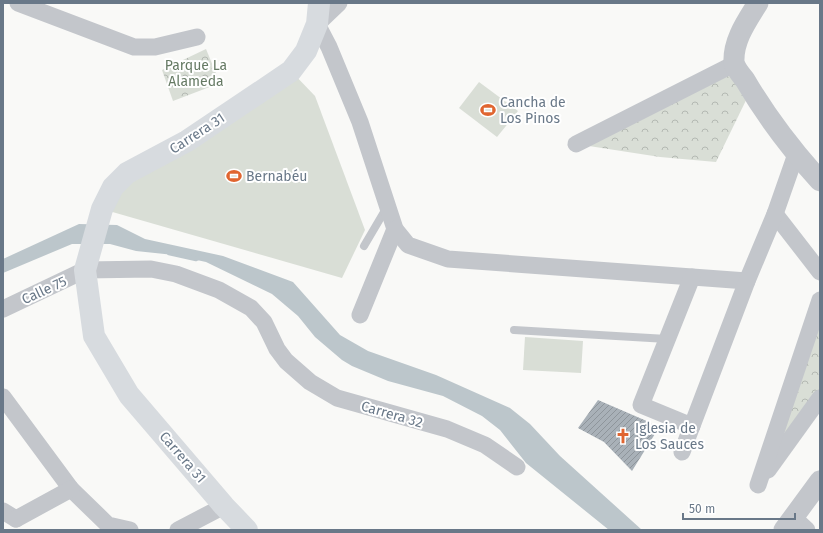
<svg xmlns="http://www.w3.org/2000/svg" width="823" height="533" viewBox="0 0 823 533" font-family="'Fira Sans',sans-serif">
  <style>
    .green { fill: #d9ded6 }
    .park { fill: url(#park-crowns) }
    .water { fill: #bcc6cb }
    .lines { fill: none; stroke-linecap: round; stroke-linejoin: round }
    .stream { stroke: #bcc6cb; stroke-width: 4.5 }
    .building { fill: url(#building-hatch) }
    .service { stroke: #c3c6cb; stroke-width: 8 }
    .minor { stroke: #c3c6cb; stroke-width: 17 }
    .tertiary { stroke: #c3c6cb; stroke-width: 21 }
    .secondary { stroke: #d7dbdf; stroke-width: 22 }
    .labels { text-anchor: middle; stroke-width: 4; stroke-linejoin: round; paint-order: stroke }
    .park-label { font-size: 14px; fill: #667a64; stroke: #fff }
    .poi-label { font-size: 14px; fill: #697888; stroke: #fff; text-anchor: start }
    .street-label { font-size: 14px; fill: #697888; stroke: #fff }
  </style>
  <defs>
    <pattern id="park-crowns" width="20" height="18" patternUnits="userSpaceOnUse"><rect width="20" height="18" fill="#d9ded6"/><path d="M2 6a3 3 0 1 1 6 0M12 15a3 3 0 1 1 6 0" fill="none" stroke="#b4b9b3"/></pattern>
    <pattern id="building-hatch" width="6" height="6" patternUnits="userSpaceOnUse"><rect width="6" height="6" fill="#a9b1b8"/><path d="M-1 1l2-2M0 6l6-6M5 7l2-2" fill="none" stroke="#8e959b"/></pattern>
  </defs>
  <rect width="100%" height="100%" fill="#f9f9f7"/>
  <!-- green -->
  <g class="green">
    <path d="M 291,71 L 315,96 L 365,230 L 342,278 L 102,209 L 113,187 Z"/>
    <path d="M 479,82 L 518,111 L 497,137 L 459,108 Z"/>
    <path d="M 525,337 L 583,341 L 581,373 L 523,370 Z"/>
  </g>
  <!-- park -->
  <g class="park">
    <path d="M 206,49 L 220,83 L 173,101 L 162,70 Z"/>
    <path d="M 734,64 L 751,90 L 716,162 L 660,157 L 576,144 Z"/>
    <path d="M 820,300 L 820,398 L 758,485 Z"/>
  </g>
  <!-- water -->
  <path class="water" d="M 79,224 L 117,225 L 145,239 L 223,256 L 293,282 L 340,335 L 368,351 L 436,375 L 510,408 L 530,424 L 560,456 L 642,530 L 609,530 L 526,463 L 500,430 L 482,416 L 443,396 L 388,381 L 352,366 L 342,360 L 315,337 L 298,316 L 272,294 L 206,262 L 174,255 L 136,251 L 110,244 L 72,244 L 3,273 L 3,259 Z"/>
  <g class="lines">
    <!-- stream -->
    <path class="stream" d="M 169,253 L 196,259 L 198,258"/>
  </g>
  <!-- building -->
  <path class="building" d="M 598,400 L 649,422 L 658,429 L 632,471 L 604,442 L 578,428 Z"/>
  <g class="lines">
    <!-- service -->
    <g class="service">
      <path d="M 364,246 L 387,207"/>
      <path d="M 514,330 L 667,339"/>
    </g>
    <!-- minor -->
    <g class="minor">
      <path d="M 18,3 L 134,47 L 155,47 L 197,37"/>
      <path d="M 339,3 L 317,24 L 329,47 L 360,122 L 395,229 L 408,245 L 448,259 L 747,281"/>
      <path d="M 576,144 L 734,64"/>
      <path d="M 775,214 L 820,272"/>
      <path d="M 692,277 L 641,405 L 692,426"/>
      <path d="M 3,309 L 85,270 L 151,269 L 176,274 L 219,290 L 251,308 L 264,322 L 277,349 L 286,361 L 310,382 L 337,398 L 447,429 L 485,445 L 517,467"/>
      <path d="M 360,315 L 395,229"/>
      <path d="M 3,397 L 71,489 L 108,525 L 130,530"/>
      <path d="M 682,452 L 747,281 L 775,214 L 796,154"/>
      <path d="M 768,470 L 820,398"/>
      <path d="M 758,485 L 820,300"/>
      <path d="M 3,511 L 16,519"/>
      <path d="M 793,517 L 807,530"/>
      <path d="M 16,519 L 71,489"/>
      <path d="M 178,530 L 224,506"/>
    </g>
    <!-- tertiary -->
    <g class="tertiary">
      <path d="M 758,3 C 747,21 733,40 734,62 C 735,68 741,75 745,80 C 766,116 792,150 820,181"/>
      <path d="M 784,530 L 820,481"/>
    </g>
    <!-- secondary -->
    <path class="secondary" d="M 247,530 L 224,506 L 129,395 L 94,336 L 85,270 L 102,209 L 113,187 L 127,173 L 187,141 L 291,71 L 306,51 L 317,24 L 319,3"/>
  </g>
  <!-- icons -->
  <defs>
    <g id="stadium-bare" transform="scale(1.2)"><path d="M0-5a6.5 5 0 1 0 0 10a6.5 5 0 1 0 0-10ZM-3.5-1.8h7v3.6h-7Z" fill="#e06530" stroke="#fff" stroke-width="2.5" paint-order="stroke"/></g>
    <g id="church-bare" transform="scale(1.2)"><path d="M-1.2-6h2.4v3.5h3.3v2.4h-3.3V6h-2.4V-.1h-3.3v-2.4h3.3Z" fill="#e06530" stroke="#fff" stroke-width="2.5" paint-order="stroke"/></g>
  </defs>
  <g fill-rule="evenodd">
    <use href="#stadium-bare" x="488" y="110"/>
    <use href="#stadium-bare" x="234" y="176"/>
    <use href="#church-bare" x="623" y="436"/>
  </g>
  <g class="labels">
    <!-- park labels -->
    <g class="park-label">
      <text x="196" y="70">Parque La<tspan x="196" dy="16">Alameda</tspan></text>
    </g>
    <!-- poi labels -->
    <g class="poi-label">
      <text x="500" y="107">Cancha de<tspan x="500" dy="16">Los Pinos</tspan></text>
      <text x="246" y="181">Bernabéu</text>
      <text x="635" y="433">Iglesia de<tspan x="635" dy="16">Los Sauces</tspan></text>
    </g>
    <!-- street labels -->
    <g class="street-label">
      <text transform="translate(197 133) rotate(-33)" y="5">Carrera 31</text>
      <text transform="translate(44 290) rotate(-25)" y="5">Calle 75</text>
      <text transform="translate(392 414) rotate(16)" y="5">Carrera 32</text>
      <text transform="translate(183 457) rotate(49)" y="5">Carrera 31</text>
    </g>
  </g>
  <!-- border -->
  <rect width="823" height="533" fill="none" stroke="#697888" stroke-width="8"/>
  <!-- scale -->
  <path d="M683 513v6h112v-6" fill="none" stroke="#697888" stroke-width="2"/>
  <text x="689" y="513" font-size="12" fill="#697888" stroke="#ffffff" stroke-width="3" paint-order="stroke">50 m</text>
</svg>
